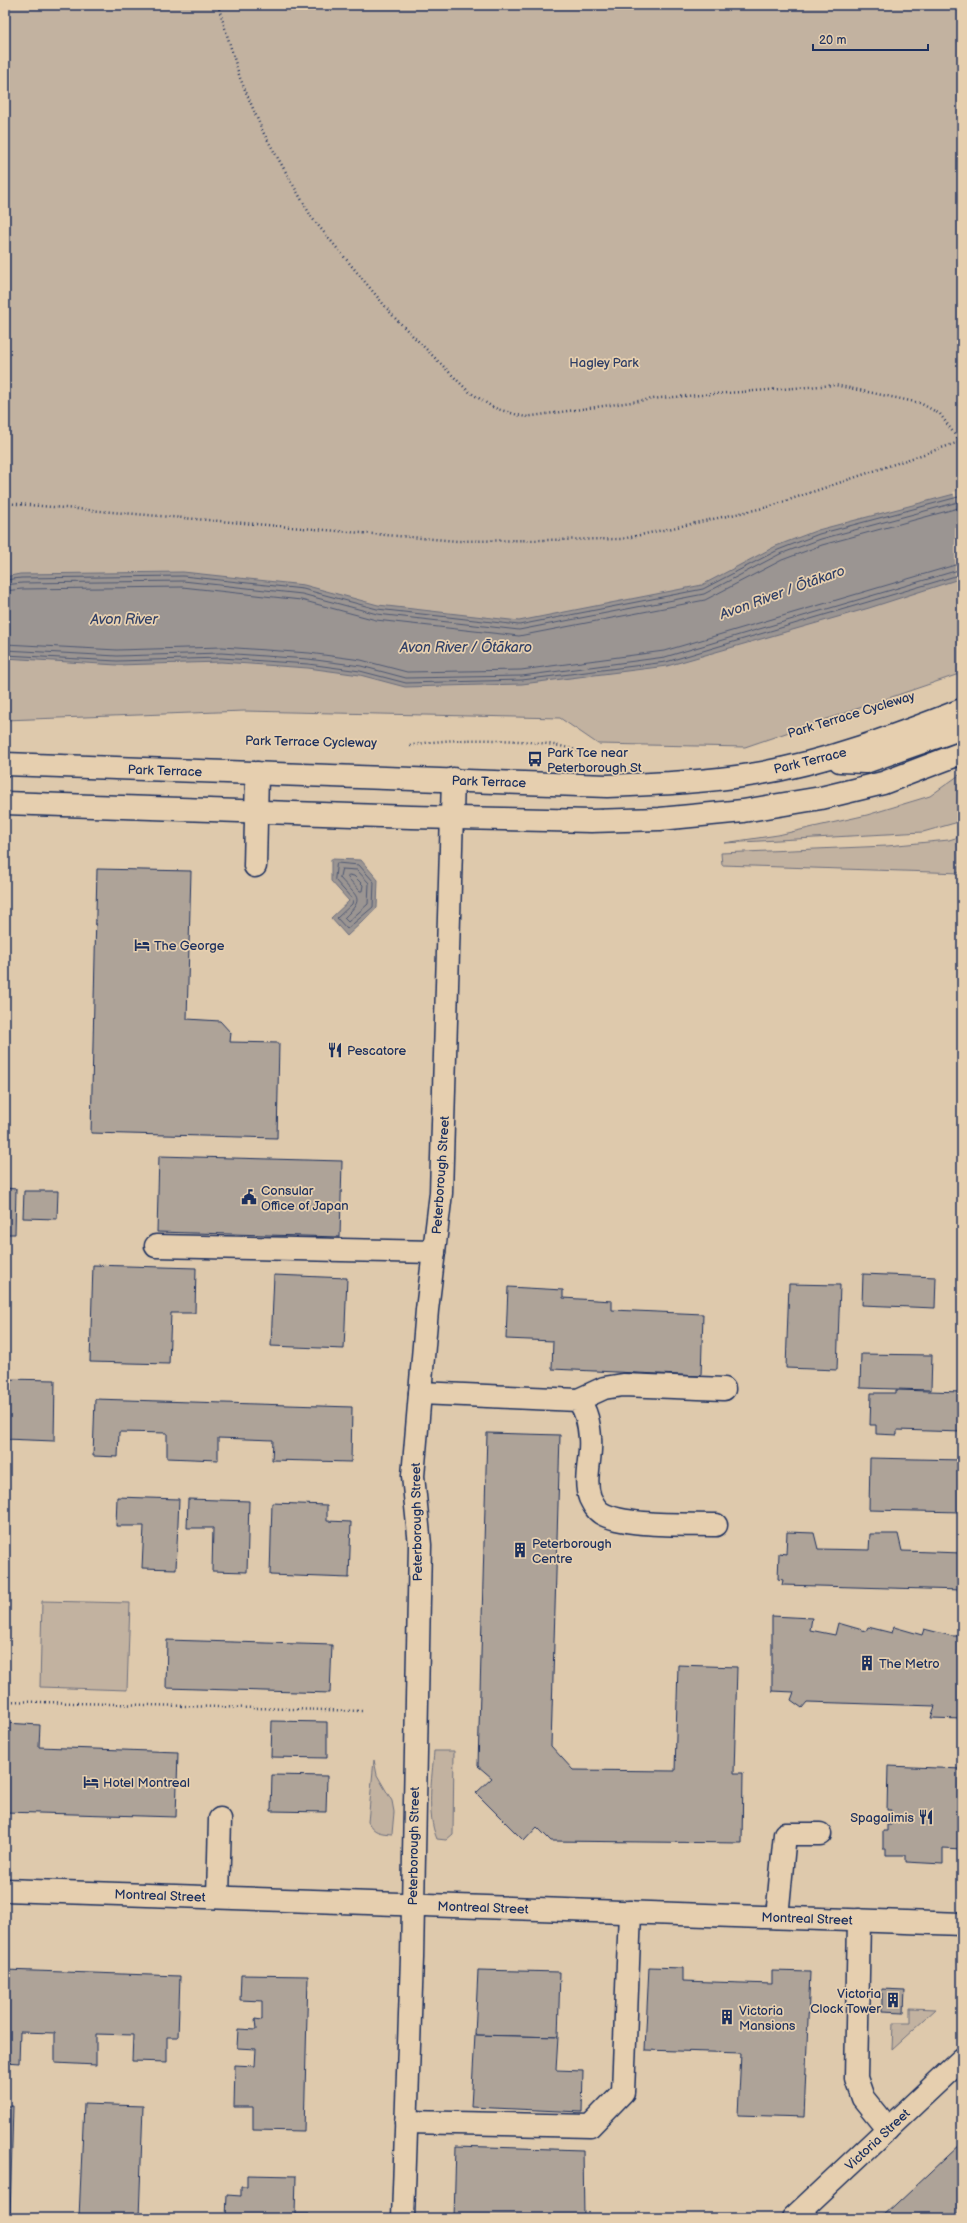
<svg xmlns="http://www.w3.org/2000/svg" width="967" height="2223" viewBox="0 0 967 2223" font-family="'Balsamiq Sans',sans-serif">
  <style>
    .green { fill: #c2b2a0; stroke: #6e707f }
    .water { fill: #9b9592; stroke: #686c7d }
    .pier { fill: #dec9ac }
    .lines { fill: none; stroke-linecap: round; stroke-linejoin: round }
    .shore { stroke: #4e5873; stroke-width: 1 }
    .building { fill: #aea398; stroke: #1b2f5e }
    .lane-casing { stroke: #1b2f5e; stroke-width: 25 }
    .street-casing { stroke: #1b2f5e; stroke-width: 25 }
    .secondary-casing { stroke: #1b2f5e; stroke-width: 25 }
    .path { stroke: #1b2f5e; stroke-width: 2.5; stroke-dasharray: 1 3; stroke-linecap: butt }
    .lane { stroke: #e6cfaf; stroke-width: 22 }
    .street { stroke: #e6cfaf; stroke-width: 22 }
    .secondary { stroke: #e6cfaf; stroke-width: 22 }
    .labels { text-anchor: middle; stroke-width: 3.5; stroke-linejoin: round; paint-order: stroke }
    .park-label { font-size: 13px; fill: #2c3c65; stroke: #e6cfaf }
    .street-label { font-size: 13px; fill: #1b2f5e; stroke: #e6cfaf }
    .poi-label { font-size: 13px; fill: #1b2f5e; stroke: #e6cfaf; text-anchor: start }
    .water-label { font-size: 14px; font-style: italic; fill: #2e3e66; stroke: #e6cfaf }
  </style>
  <rect width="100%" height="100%" fill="#dec9ac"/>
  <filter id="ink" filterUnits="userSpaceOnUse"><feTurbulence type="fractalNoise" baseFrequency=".025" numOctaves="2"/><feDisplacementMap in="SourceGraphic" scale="8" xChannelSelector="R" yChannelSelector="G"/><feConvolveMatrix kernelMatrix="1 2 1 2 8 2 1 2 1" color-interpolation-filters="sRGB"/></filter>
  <g filter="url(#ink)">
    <!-- green -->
    <g class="green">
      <path d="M 5,5 L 962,5 L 962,673 L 745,747 L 598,744 L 560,718 L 244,711 L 5,720 Z"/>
      <path d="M 962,773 L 962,821 L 923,832 L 724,843 L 778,835 L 867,815 L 930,796 Z"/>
      <path d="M 962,836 L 962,873 L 722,865 L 721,853 L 887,846 L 949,840 Z"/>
      <path d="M 42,1601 L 130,1603 L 127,1690 L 40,1687 Z"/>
      <path d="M 434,1751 L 454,1751 L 453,1834 L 446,1840 L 437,1839 C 426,1813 432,1779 434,1751 Z"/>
      <path d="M 374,1760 L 377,1775 L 392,1801 L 394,1812 L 392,1834 C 380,1833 374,1833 368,1822 Z"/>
      <path d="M 910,2008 L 936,2009 L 892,2049 L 893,2023 L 910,2023 Z"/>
    </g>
    <!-- water -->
    <g class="water">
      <path d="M 962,492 L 962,578 L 869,608 L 667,666 L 522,684 L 405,687 L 360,675 L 308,668 L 221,662 L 117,665 L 5,658 L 5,577 L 20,574 L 183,572 L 304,585 L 378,605 L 519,621 L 702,585 L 776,546 L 818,530 Z"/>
      <path d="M 331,859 L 361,860 L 378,880 L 377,908 L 347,936 L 331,918 L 349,901 L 331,881 Z"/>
    </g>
    <!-- pier -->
    <path class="pier" d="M 962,490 L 962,580 L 955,582 L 955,527 L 957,522 L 962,520 L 953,492 Z"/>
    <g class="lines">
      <!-- shore -->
      <g class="shore">
        <path d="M 5,580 L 21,578 L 183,576 L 303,589 L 377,609 L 519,625 L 703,589 L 778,550 L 819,534 L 962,496"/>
        <path d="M 5,585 L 22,583 L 183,581 L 302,594 L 377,614 L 519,630 L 704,594 L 780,554 L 821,539 L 962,501"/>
        <path d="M 5,591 L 22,589 L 182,587 L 301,600 L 376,620 L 519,636 L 705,600 L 782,560 L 822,545 L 962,507"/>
        <path d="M 5,644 L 117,650 L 222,647 L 309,653 L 361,660 L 407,672 L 521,670 L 664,651 L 962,563"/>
        <path d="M 5,650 L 117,656 L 221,653 L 308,659 L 361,666 L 406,678 L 522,676 L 665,657 L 962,569"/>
        <path d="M 5,655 L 117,661 L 221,658 L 308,664 L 360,671 L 406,683 L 522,680 L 666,662 L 962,574"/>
        <path d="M 337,863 L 359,865 L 374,882 L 373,907 L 347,929 L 337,918 L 352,904 L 353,900 L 335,880 Z"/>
        <path d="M 342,869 L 357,870 L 369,883 L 368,904 L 348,922 L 344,918 C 366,897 357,898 340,878 Z"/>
        <path d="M 349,875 L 354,876 L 363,885 L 362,891 L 360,891 L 348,878 Z"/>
      </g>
    </g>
    <!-- building -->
    <g class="building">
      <path d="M 97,869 L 191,871 L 187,1019 L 220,1021 L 231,1033 L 230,1042 L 279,1043 L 277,1138 L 91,1133 Z"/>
      <path d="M 159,1156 L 342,1161 L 340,1237 L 157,1232 Z"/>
      <path d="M 5,1188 L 16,1189 L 15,1234 L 5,1234 Z"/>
      <path d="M 24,1191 L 58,1191 L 57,1219 L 23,1218 Z"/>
      <path d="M 93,1265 L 196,1268 L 195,1313 L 171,1313 L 169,1364 L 90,1362 Z"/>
      <path d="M 863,1274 L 936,1277 L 935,1308 L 862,1305 Z"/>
      <path d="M 274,1275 L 347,1278 L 344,1349 L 271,1346 Z"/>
      <path d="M 789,1284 L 840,1285 L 837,1370 L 786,1368 Z"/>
      <path d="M 508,1287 L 563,1290 L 563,1298 L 612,1301 L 612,1310 L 703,1314 L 701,1376 L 552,1369 L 553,1341 L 506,1339 Z"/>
      <path d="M 861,1354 L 932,1355 L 931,1390 L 860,1388 Z"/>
      <path d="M 5,1379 L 55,1380 L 54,1441 L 5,1439 Z"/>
      <path d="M 896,1390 L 962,1392 L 962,1432 L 897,1430 L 897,1435 L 876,1434 L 876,1425 L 870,1425 L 871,1393 L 896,1393 Z"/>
      <path d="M 95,1399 L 352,1407 L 351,1462 L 272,1460 L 273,1440 L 218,1438 L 218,1460 L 167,1458 L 167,1433 L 119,1432 L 118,1457 L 93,1456 Z"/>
      <path d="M 487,1433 L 560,1435 L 551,1746 L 573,1770 L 675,1771 L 678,1665 L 737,1667 L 734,1773 L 743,1773 L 742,1843 L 551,1841 L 537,1827 L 524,1841 L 476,1793 L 492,1778 L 478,1766 Z"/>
      <path d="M 870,1458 L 962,1460 L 962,1512 L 869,1510 Z"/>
      <path d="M 117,1497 L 179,1499 L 176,1569 L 142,1568 L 144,1526 L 116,1526 Z"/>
      <path d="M 188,1499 L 249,1501 L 247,1572 L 212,1571 L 213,1528 L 187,1528 Z"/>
      <path d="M 272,1503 L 327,1505 L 327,1521 L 351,1522 L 349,1578 L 270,1575 Z"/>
      <path d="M 787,1532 L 814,1533 L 818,1549 L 869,1550 L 870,1534 L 898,1534 L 902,1551 L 962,1553 L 962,1590 L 782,1585 L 783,1580 L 778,1579 L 779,1553 L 786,1554 Z"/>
      <path d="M 772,1616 L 812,1618 L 810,1630 L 835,1635 L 838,1623 L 866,1631 L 868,1627 L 892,1633 L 894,1627 L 922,1635 L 924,1629 L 952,1636 L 962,1636 L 962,1719 L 931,1718 L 935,1706 L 807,1702 L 802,1708 L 791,1700 L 794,1692 L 772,1691 Z"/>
      <path d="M 167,1640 L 332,1645 L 330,1693 L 166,1688 Z"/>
      <path d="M 272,1721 L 327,1722 L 327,1758 L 271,1757 Z"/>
      <path d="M 5,1723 L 40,1725 L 39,1747 L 178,1752 L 176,1817 L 5,1812 Z"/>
      <path d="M 888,1766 L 962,1769 L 962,1849 L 943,1848 L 943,1864 L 906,1862 L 906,1855 L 886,1855 L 886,1849 L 883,1849 L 883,1831 L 887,1831 L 887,1825 L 891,1825 L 891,1810 L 887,1810 Z"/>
      <path d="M 272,1775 L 327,1776 L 326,1812 L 271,1811 Z"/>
      <path d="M 649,1967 L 683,1968 L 683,1981 L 772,1984 L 772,1971 L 810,1972 L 804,2117 L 738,2115 L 741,2053 L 645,2050 Z"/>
      <path d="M 5,1970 L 180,1976 L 178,2037 L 167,2037 L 167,2062 L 132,2061 L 133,2035 L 96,2034 L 96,2065 L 55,2063 L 55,2033 L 20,2032 L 19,2063 L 5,2062 Z"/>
      <path d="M 478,1970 L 560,1972 L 558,2037 L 475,2035 Z"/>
      <path d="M 241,1975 L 308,1976 L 304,2131 L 253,2130 L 253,2107 L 234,2107 L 235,2065 L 255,2066 L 256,2049 L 237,2048 L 238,2029 L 256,2030 L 255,2019 L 262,2020 L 262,2001 L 240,2000 Z"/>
      <path d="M 882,1989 L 905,1990 L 904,2012 L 882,2011 Z"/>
      <path d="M 475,2035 L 558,2037 L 556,2070 L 583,2071 L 582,2112 L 471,2107 Z"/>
      <path d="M 84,2104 L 143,2106 L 139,2218 L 79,2218 Z"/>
      <path d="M 5,2106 L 13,2106 L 10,2218 L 5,2218 Z"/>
      <path d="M 962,2142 L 962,2218 L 881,2218 Z"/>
      <path d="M 456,2146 L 583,2150 L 584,2218 L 454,2218 Z"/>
      <path d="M 247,2175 L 296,2176 L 295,2214 L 309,2214 L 309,2218 L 226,2218 L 227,2195 L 241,2196 L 241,2187 L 247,2187 Z"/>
    </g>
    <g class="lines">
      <!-- lane casing -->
      <g class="lane-casing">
        <g id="lane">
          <path d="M 255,866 L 257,773"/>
          <path d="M 156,1246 L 434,1252"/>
          <path d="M 420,1393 L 578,1400 C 587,1411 589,1424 590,1438 C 592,1457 583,1480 590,1498 C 593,1504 596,1510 601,1513 C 624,1527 687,1524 716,1525"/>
          <path d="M 578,1400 L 604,1388 L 623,1385 L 724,1389"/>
          <path d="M 218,1897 L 220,1819"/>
          <path d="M 777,1917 L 785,1834 L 820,1834"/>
          <path d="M 859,1920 L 856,2078 L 863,2098 L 888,2129"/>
          <path d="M 406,2122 L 590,2126 L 623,2092 L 630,1912"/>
        </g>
      </g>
      <!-- street casing -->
      <g class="street-casing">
        <path id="street" d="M 403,2218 L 412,1958 L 420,1545 L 413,1476 L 427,1310 L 441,1193 L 453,779"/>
      </g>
      <!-- secondary casing -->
      <g class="secondary-casing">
        <g id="secondary">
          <path d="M 840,761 L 865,762 L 962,728"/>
          <path d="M 5,764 L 607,786 C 657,784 707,782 756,774 C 827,762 895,736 962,710"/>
          <path d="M 5,803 L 411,817 L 591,821 L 660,819 L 743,811 L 821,798 L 883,783 L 962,753"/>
          <path d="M 5,1890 L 962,1924"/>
          <path d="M 793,2218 L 962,2059"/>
        </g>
      </g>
      <!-- path -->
      <g class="path">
        <path d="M 218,5 L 240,78 L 263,132 L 312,218 L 394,317 L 468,391 L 494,408 L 525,417 L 660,398 L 835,385 L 920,403 L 940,414 L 960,442 L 962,460"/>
        <path d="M 5,503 L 457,541 L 622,539 L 768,507 L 962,441"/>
        <path d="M 410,746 C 445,736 549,738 581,752"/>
        <path d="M 5,1701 L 362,1711"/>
      </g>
      <!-- lane -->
      <use href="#lane" class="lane"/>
      <!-- street -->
      <use href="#street" class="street"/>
      <!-- secondary -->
      <use href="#secondary" class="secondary"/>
    </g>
  </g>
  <!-- icons -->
  <defs>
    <g id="bus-bare" transform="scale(1.2)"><path d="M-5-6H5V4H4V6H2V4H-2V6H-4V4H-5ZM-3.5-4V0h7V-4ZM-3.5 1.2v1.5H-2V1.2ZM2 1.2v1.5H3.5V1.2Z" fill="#1b2f5e" stroke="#e6cfaf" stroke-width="2.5" paint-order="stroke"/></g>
    <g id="hotel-bare" transform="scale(1.2)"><path d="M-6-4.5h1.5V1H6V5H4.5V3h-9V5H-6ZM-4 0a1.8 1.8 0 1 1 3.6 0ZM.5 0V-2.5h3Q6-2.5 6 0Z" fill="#1b2f5e" stroke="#e6cfaf" stroke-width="2.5" paint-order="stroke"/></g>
    <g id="restaurant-bare" transform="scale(1.2)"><path d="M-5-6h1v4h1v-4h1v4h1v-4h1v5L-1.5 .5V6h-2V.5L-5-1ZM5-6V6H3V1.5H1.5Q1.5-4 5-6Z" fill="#1b2f5e" stroke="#e6cfaf" stroke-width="2.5" paint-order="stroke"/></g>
    <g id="civic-bare" transform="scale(1.2)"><path d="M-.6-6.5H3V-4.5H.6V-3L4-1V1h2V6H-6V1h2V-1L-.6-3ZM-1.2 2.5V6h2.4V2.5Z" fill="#1b2f5e" stroke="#e6cfaf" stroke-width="2.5" paint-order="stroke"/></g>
    <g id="building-bare" transform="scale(1.2)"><path d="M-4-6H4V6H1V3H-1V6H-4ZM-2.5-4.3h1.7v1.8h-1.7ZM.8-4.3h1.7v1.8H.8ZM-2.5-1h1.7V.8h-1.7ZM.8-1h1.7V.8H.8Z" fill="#1b2f5e" stroke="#e6cfaf" stroke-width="2.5" paint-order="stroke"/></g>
  </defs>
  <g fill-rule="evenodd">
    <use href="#bus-bare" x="535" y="759"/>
    <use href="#hotel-bare" x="142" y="945"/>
    <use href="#restaurant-bare" x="335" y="1050"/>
    <use href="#civic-bare" x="249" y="1197"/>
    <use href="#building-bare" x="520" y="1550"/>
    <use href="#building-bare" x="867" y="1663"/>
    <use href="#hotel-bare" x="91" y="1782"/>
    <use href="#restaurant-bare" x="926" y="1817"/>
    <use href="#building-bare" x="893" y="2000"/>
    <use href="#building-bare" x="727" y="2017"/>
  </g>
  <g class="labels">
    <!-- park labels -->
    <g class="park-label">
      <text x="604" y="367">Hagley Park</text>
    </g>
    <!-- street labels -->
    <g class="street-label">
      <text transform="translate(851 714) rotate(-17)" y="5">Park Terrace Cycleway</text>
      <text transform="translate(311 741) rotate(1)" y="5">Park Terrace Cycleway</text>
      <text transform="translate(810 760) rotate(-14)" y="5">Park Terrace</text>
      <text transform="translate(165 770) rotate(2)" y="5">Park Terrace</text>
      <text transform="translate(489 781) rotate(2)" y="5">Park Terrace</text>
      <text transform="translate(440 1175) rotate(-86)" y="5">Peterborough Street</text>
      <text transform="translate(416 1522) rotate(-91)" y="5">Peterborough Street</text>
      <text transform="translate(413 1846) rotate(-89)" y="5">Peterborough Street</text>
      <text transform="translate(160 1895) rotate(2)" y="5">Montreal Street</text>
      <text transform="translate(483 1907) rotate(2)" y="5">Montreal Street</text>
      <text transform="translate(807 1918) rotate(2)" y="5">Montreal Street</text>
      <text transform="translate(877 2139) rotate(-43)" y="5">Victoria Street</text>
    </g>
    <!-- poi labels -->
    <g class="poi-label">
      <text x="547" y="757">Park Tce near<tspan x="547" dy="15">Peterborough St</tspan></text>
      <text x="154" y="950">The George</text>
      <text x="347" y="1055">Pescatore</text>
      <text x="261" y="1195">Consular<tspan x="261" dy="15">Office of Japan</tspan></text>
      <text x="532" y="1548">Peterborough<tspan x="532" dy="15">Centre</tspan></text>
      <text x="879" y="1668">The Metro</text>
      <text x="103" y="1787">Hotel Montreal</text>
      <text x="914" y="1822" text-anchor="end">Spagalimis</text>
      <text x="881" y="1998" text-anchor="end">Victoria<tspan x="881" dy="15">Clock Tower</tspan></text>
      <text x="739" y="2015">Victoria<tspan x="739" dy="15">Mansions</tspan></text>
    </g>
    <!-- water labels -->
    <g class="water-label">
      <text transform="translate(782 592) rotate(-20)" y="5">Avon River / Ōtākaro</text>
      <text x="124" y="624">Avon River</text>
      <text x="466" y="652">Avon River / Ōtākaro</text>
    </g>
  </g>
  <!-- margin -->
  <rect width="967" height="2223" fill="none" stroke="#e6cfaf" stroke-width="20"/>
  <rect x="10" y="10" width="947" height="2203" fill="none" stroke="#1b2f5e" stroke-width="1.5" filter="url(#ink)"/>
  <!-- scale -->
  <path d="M813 44v6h115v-6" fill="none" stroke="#1b2f5e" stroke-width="2"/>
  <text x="819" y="44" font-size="12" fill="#1b2f5e" stroke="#e6cfaf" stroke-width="3" paint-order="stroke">20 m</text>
</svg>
